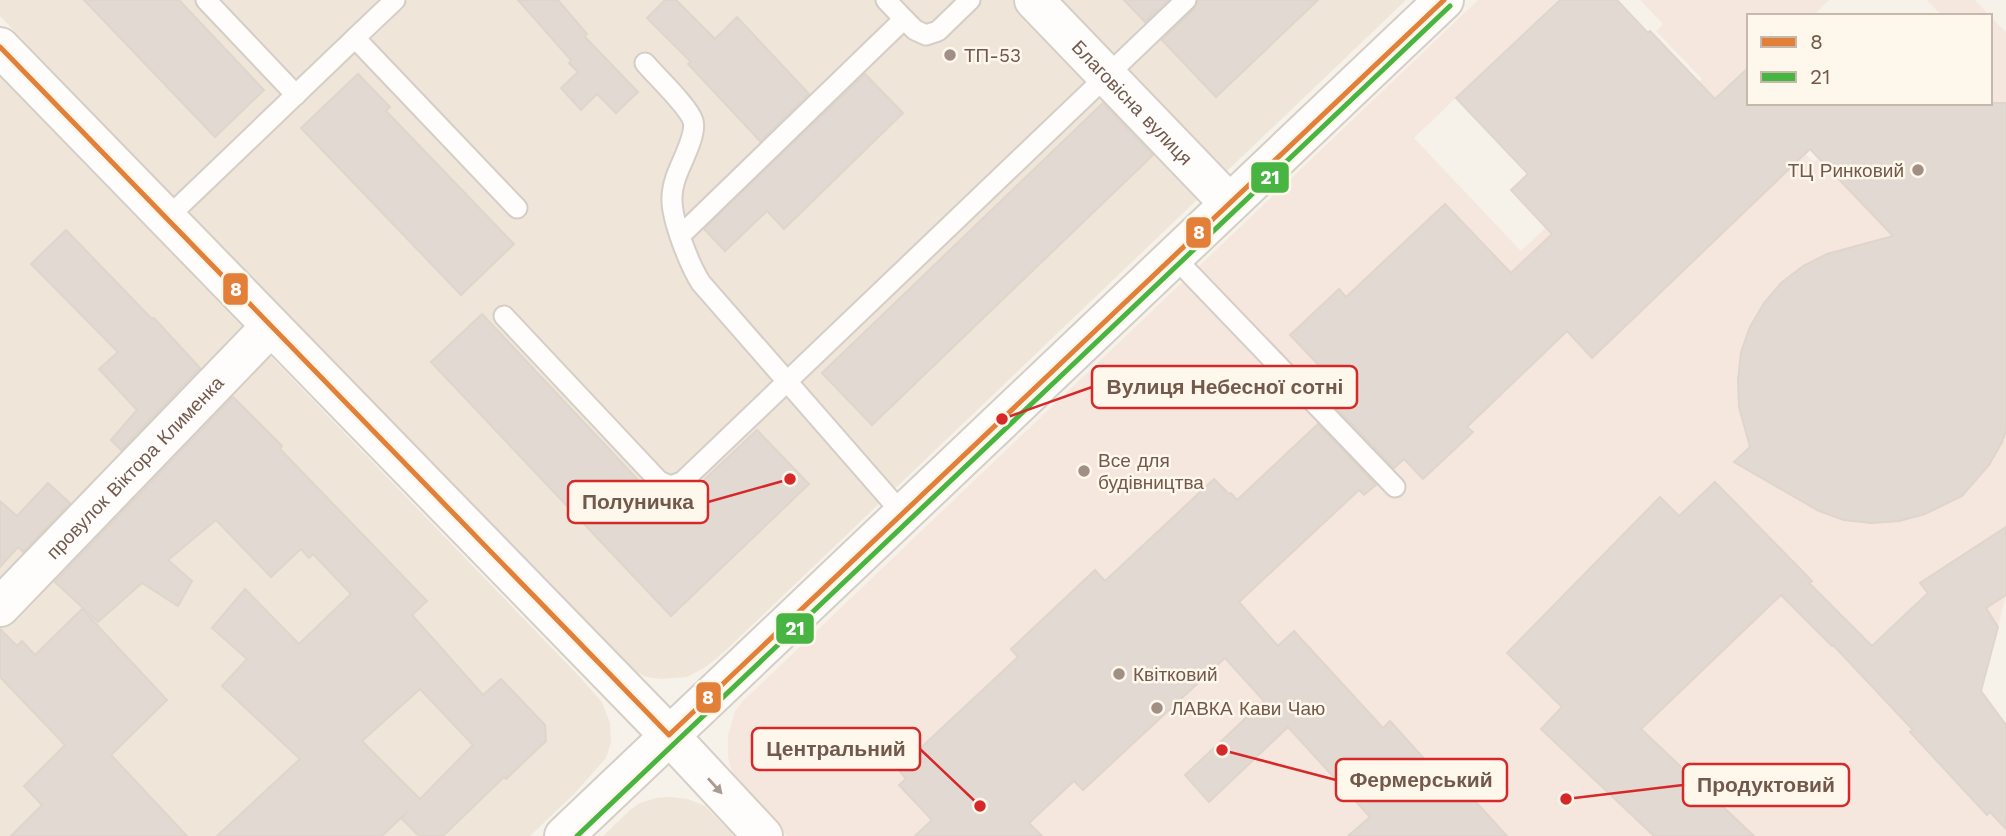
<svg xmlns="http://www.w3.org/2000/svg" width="2006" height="836" viewBox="0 0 2006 836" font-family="'Work Sans',sans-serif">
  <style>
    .residential { fill: #efe5d8 }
    .commercial { fill: #f6e7de }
    .building { fill: #e2dad2; stroke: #dfd5cc; stroke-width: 2; fill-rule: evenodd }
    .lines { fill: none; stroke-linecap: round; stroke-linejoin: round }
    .lane-casing { stroke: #d4cec7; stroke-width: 23 }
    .street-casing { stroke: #d4cec7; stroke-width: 42 }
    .secondary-casing { stroke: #d5cec6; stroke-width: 42 }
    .lane { stroke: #fefdfc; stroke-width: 19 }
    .street { stroke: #fefdfc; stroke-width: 38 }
    .secondary { stroke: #fefdfc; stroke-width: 38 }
    .bus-1-casing { stroke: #fef7eb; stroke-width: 10 }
    .bus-2-casing { stroke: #fef7eb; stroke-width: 10 }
    .bus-1 { stroke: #e27f38; stroke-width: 5 }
    .bus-2 { stroke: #48b442; stroke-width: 5 }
    .oneway { fill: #ab9b92 }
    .poi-dot { fill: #a18f83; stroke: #fef7eb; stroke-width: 2.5 }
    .labels { text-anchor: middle; stroke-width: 5; stroke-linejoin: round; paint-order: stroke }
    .poi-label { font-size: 19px; fill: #73594b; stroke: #fef7eb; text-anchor: start }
    .street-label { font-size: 19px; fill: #73594b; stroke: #fef7eb }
    .leader { fill: none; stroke: #d62828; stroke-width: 2.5 }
    .callout-dot { fill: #d62828; stroke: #fef7eb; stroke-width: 2.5 }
    .callout { fill: #fef7eb; stroke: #d62828; stroke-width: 2.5 }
    .callout-label { font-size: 21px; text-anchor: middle; font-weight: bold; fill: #73594b }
    .line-badge { stroke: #fef7eb; stroke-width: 2.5 }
    .badge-label { font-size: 19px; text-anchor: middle; font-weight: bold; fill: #fff }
  </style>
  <rect width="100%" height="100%" fill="#f6f2ea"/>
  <!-- residential -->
  <g class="residential">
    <path d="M 0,0 L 1406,0 L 725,651 L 707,666 L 687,677 L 661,679 L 646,677 L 631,669 L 618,659 L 0,16 Z"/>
    <path d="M 0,76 L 577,674 L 602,702 L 610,723 L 611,742 L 606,758 L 575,793 L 530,836 L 0,836 Z"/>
    <path d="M 669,797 L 688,799 L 705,806 L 734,836 L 603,836 L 630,810 L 640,803 L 656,798 Z"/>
  </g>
  <!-- commercial -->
  <g class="commercial">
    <path d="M 1478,0 L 1558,0 L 1414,138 L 1521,251 L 1702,79 L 1656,31 L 1663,24 L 1640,0 L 1829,0 L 1813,16 L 1749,16 L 1749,103 L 1814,162 L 1875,103 L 1990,103 L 1990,16 L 2006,32 L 2006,595 L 1990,659 L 1933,712 L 2006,790 L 2006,836 L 787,836 L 743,789 L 731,769 L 728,757 L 728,736 L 735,711 L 742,702 Z"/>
    <path d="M 1927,0 L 1975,0 L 1990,16 L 1942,16 Z"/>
  </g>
  <!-- building -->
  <g class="building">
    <path d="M 84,0 L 179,0 L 264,90 L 215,137 Z"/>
    <path d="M 518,0 L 558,0 L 587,34 L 584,36 L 638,92 L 616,113 L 597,94 L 581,110 L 561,88 L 578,72 L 569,63 L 571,60 Z"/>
    <path d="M 665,0 L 676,0 L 715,39 L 737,17 L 809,94 L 760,141 L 688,64 L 691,62 L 647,18 Z"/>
    <path d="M 1124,0 L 1168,0 L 1145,22 Z"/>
    <path d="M 1198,0 L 1318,0 L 1216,97 L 1162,40 L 1194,9 Z"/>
    <path d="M 1560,0 L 1617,0 L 1648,33 L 1650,31 L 1715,99 L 1749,67 L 1749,103 L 2006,103 L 2006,431 L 2002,442 L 1989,465 L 1962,496 L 1925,514 L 1899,521 L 1871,523 L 1844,520 L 1819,511 L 1734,462 L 1750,447 L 1739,407 L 1738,380 L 1741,352 L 1750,327 L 1764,303 L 1781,283 L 1803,266 L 1827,254 L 1893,236 L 1810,149 L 1592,358 L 1567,331 L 1467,427 L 1473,432 L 1423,479 L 1404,459 L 1394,468 L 1336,408 L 1348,396 L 1290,335 L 1339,289 L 1346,297 L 1445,204 L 1511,273 L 1552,234 L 1511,190 L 1528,174 L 1456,98 Z"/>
    <path d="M 358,74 L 390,107 L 386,111 L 514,244 L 461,295 L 301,128 Z"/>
    <path d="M 865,74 L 903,113 L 784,229 L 767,211 L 725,251 L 704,229 Z"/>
    <path d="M 1103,103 L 1153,155 L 872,425 L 822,373 Z"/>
    <path d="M 66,230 L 152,319 L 154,318 L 200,368 L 121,450 L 111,440 L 137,410 L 99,369 L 118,352 L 31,264 Z"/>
    <path d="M 482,314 L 669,513 L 757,430 L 809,484 L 671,616 L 431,362 Z"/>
    <path d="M 233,397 L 282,446 L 280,449 L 427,601 L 412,615 L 483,695 L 501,679 L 545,725 L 546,741 L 506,779 L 504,777 L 443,836 L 419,836 L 401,818 L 407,812 L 382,836 L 217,836 L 300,759 L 222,686 L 247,659 L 212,628 L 245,589 L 299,644 L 351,594 L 313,554 L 309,558 L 301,549 L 271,577 L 216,520 L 168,560 L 192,581 L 178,606 L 142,583 L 98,622 L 55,582 ZM 420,689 L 473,745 L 420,799 L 362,741 Z"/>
    <path d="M 1318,424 L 1376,485 L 1364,495 L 1359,490 L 1239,602 L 1278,646 L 1294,631 L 1383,728 L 1390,721 L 1447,784 L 1454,778 L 1507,836 L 1348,836 L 1370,817 L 1288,727 L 1209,802 L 1185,775 L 1264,701 L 1225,658 L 1083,790 L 1074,781 L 1029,823 L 1042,836 L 915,836 L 932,820 L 899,785 L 906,779 L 898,769 L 1018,657 L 1011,649 L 1095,570 L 1105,581 L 1214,479 L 1229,494 L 1231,493 L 1237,500 Z"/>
    <path d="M 1715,482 L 1812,581 L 1809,583 L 1872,646 L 1928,593 L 1920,583 L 2006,527 L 2006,595 L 1986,608 L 1998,627 L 1981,691 L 2006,725 L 2006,829 L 1990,812 L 1987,815 L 1910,732 L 1913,730 L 1833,645 L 1832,646 L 1781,595 L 1641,729 L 1754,836 L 1654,836 L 1541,729 L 1562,707 L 1507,653 L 1660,497 L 1679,516 Z"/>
    <path d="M 48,483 L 70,503 L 23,552 L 18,547 L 0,567 L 0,501 L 17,516 Z"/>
    <path d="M 82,609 L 167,700 L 111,755 L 187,836 L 11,836 L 42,805 L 24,786 L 65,745 L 0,677 L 0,629 L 17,646 L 22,641 L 35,655 Z"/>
  </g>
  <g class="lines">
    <!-- lane casing -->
    <g class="lane-casing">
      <g id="lane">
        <path d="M 206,0 L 296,95"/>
        <path d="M 904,19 L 915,30 L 926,35 L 938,31 L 970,0"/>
        <path d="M 355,38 L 395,0"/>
        <path d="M 645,63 C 656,76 689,107 693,121 C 697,135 681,162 676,177 C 674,183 672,191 672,198 C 671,219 690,266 701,283 L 902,513"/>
        <path d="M 166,219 L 355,38 L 517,208"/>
        <path d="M 681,235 L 904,19 L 886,0"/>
        <path d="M 1174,257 L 1395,487"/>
        <path d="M 504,316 L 659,481 L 670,486 L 682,482 L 1186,0"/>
      </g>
    </g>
    <!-- street casing -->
    <g class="street-casing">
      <g id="street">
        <path id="s1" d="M 1034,0 L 1229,203"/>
        <path id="s2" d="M 0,607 L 271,326"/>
      </g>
    </g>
    <!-- secondary casing -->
    <g class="secondary-casing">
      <g id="secondary">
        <path d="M 0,47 L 669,735 L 763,836"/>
        <path d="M 564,836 L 1444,0"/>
      </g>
    </g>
    <!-- lane -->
    <use href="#lane" class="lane"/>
    <!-- street -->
    <use href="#street" class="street"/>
    <!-- secondary -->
    <use href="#secondary" class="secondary"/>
    <!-- bus-1 casing -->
    <g class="bus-1-casing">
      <path id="bus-1" d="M 0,47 L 669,735 L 1444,0"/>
    </g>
    <!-- bus-2 casing -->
    <g class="bus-2-casing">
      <path id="bus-2" d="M 577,836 L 1450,6"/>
    </g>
    <!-- bus-1 -->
    <use href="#bus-1" class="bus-1"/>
    <!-- bus-2 -->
    <use href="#bus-2" class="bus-2"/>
  </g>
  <!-- one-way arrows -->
  <defs><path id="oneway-solid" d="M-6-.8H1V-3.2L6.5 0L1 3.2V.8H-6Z" transform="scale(1.75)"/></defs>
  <use class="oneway" href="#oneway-solid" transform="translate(715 786) rotate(48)"/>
  <!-- markers -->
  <g class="poi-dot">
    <circle cx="950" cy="55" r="7"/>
    <circle cx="1918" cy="170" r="7"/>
    <circle cx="1084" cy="471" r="7"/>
    <circle cx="1119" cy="674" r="7"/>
    <circle cx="1157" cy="708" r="7"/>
  </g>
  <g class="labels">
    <!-- poi labels -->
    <g class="poi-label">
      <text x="964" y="62">ТП-53</text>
      <text x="1904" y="177" text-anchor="end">ТЦ Ринковий</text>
      <text x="1098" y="467">Все для<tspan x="1098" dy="22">будівництва</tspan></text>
      <text x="1133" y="681">Квітковий</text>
      <text x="1171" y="715">ЛАВКА Кави Чаю</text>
    </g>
    <!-- street labels -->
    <g class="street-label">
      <text dy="7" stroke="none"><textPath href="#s1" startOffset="142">Благовісна вулиця</textPath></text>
      <text dy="7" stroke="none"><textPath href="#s2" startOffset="194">провулок Віктора Клименка</textPath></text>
    </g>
  </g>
  <!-- callouts -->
  <path class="leader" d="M1002 419L1092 387M790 479L708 502M980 806L920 749M1222 750L1336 780M1566 799L1683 785"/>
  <g class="callout-dot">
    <circle cx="1002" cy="419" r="7"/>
    <circle cx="790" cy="479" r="7"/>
    <circle cx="980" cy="806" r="7"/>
    <circle cx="1222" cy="750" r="7"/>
    <circle cx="1566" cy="799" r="7"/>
  </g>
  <g class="callout">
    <rect x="1092" y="366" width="265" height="42" rx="7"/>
    <rect x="568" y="481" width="140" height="42" rx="7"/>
    <rect x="752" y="728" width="168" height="42" rx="7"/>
    <rect x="1336" y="759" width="171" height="42" rx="7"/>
    <rect x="1683" y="764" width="166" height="42" rx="7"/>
  </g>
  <g class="callout-label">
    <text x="1225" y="394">Вулиця Небесної сотні</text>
    <text x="638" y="509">Полуничка</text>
    <text x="836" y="756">Центральний</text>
    <text x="1421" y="787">Фермерський</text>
    <text x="1766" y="792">Продуктовий</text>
  </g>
  <g class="line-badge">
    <rect x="1250" y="161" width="40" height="33" rx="7" fill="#48b442"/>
    <rect x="1185" y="216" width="27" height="33" rx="7" fill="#e27f38"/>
    <rect x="222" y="272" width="27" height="34" rx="7" fill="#e27f38"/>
    <rect x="775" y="612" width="40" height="33" rx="7" fill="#48b442"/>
    <rect x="695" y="681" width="27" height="33" rx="7" fill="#e27f38"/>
  </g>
  <g class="badge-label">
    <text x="1270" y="184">21</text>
    <text x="1199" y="239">8</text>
    <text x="236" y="296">8</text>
    <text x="795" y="635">21</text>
    <text x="708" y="704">8</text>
  </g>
  <!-- legend -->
  <rect x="1747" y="14" width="245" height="91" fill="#fef7eb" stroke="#c6b8ab" stroke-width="2"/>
  <rect x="1761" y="37" width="35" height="10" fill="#e27f38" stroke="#c6b8ab" stroke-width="2"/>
  <text x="1810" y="49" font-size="21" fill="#73594b">8</text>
  <rect x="1761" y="72" width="35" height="10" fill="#48b442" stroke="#c6b8ab" stroke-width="2"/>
  <text x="1810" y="84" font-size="21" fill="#73594b">21</text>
</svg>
